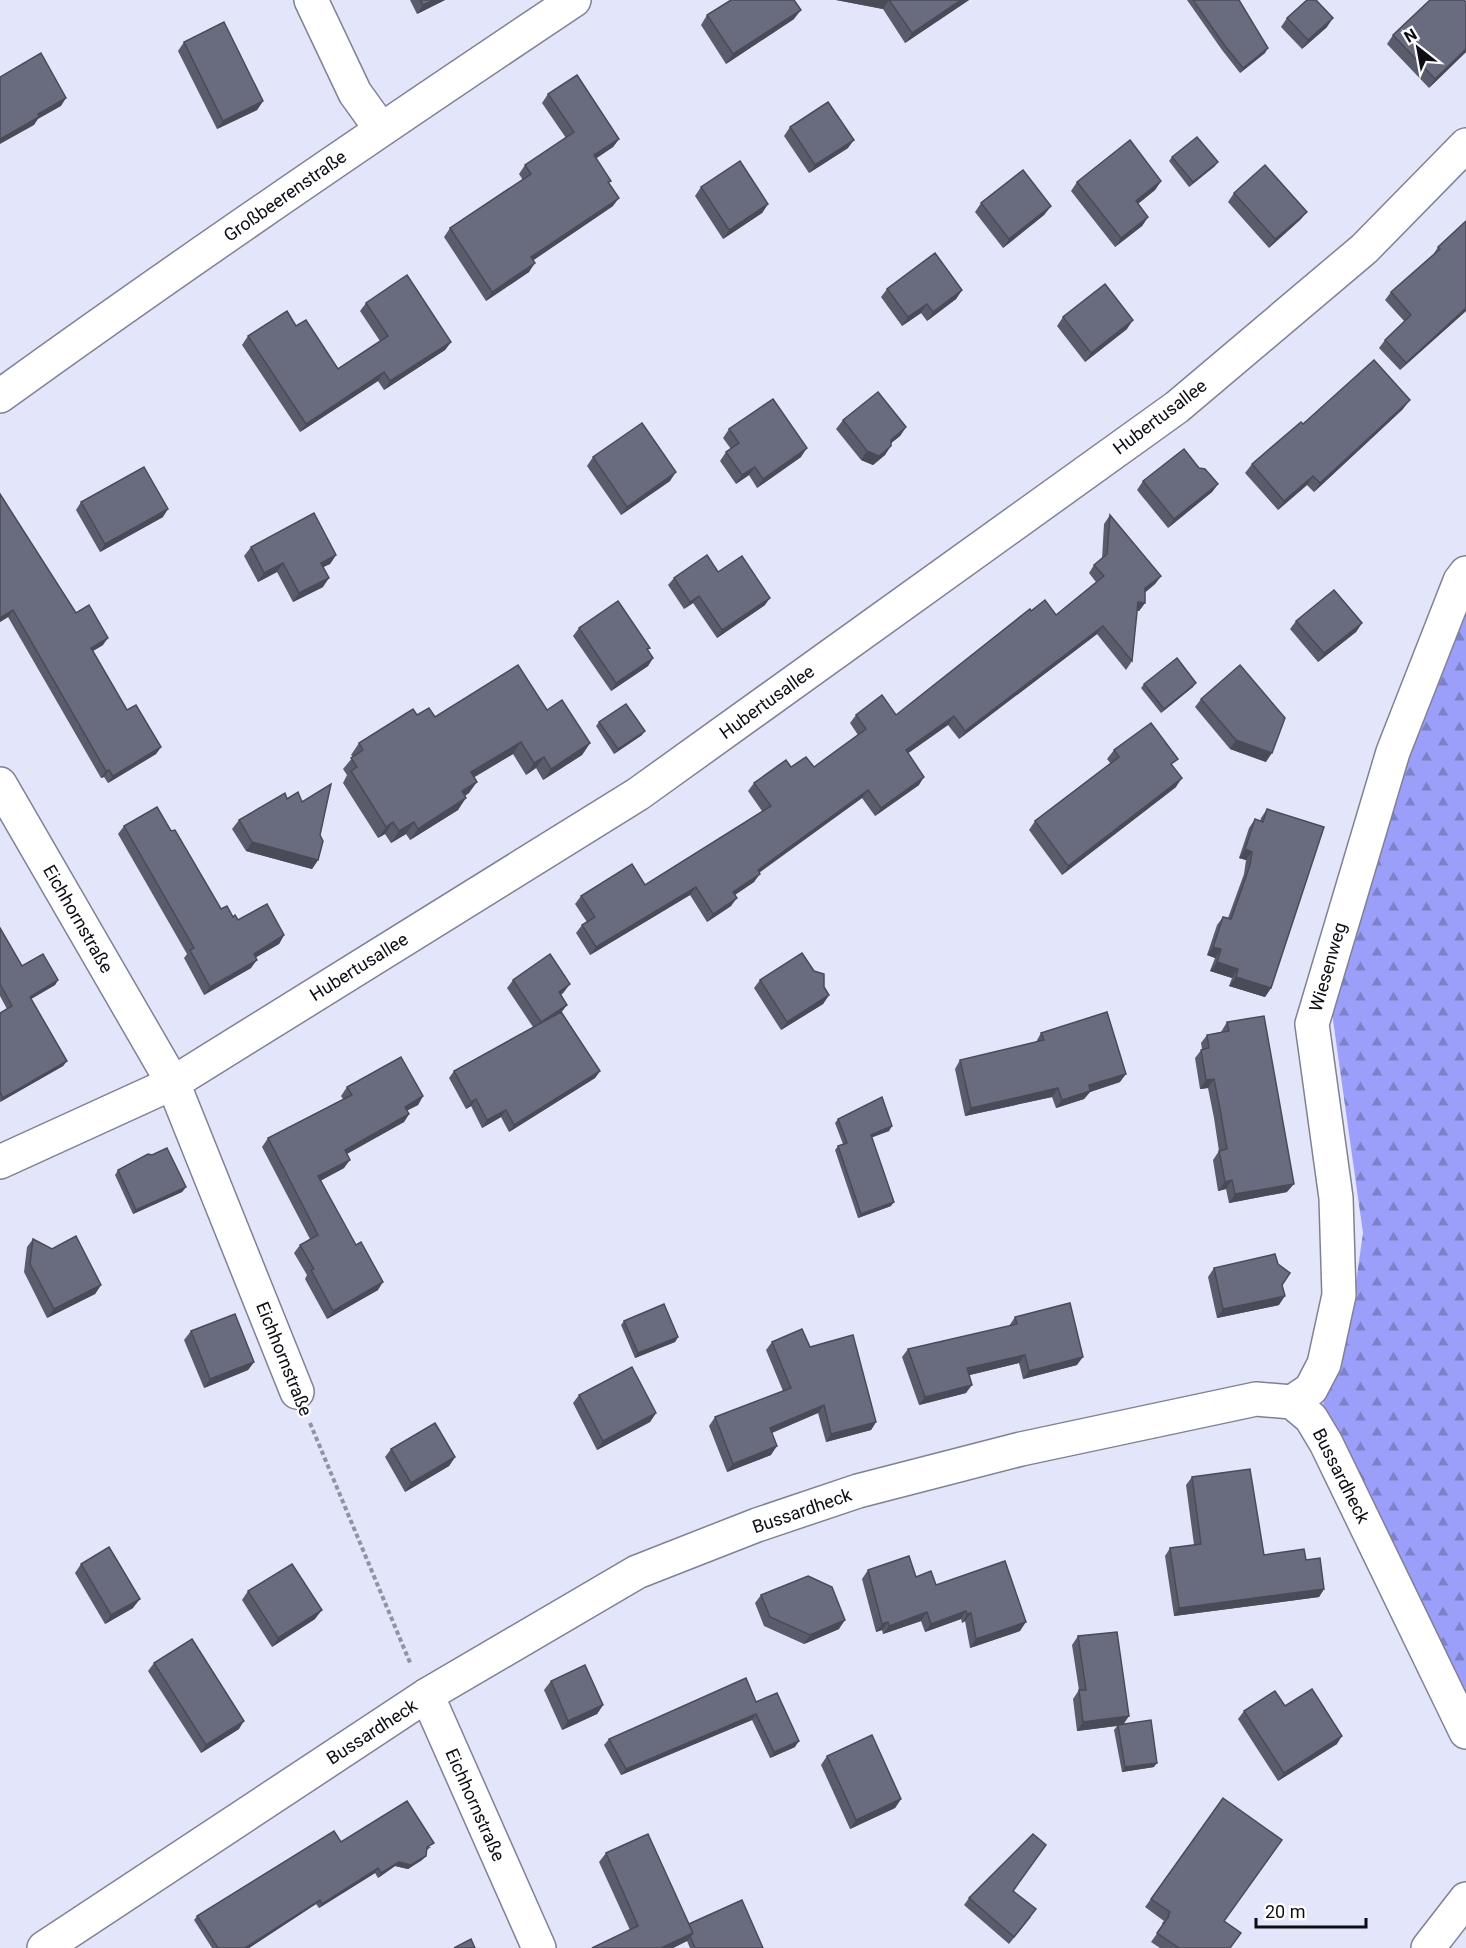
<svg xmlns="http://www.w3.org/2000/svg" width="1466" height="1948" viewBox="0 0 1466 1948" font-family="Roboto,sans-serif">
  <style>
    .forest { fill: url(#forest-firs) }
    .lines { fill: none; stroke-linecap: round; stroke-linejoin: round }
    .minor-casing { stroke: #7f8194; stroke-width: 36 }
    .path { stroke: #9193a3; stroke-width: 4; stroke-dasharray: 4.5 3; stroke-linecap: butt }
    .minor { stroke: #fff; stroke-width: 33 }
    .wall { fill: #5a5c6c }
    .shaded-wall { fill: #4a4b58 }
    .building { fill: #696b7e; stroke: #4a4b58; stroke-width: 1.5 }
    .labels { text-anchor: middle; stroke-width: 4.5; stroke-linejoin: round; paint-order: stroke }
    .street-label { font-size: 18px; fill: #0d0d14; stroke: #fff }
  </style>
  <defs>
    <pattern id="forest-firs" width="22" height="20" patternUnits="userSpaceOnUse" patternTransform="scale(1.5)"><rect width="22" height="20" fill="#9c9ff9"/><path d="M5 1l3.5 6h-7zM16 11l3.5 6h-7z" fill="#7e80c8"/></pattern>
  </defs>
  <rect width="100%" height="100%" fill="#e3e5fb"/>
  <!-- forest -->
  <path class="forest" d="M 1466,596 L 1466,1698 L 1323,1404 L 1337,1368 L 1352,1310 L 1363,1233 L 1331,1006 L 1438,650 Z"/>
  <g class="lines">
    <!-- minor casing -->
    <g class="minor-casing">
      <g id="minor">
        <path d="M 311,0 L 355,93 L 381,129"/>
        <path d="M 0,396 C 188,260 381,129 574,0"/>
        <path d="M 0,784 L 173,1083 L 297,1392"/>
        <path d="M 0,1162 L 173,1083 L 638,794 L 1177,407 L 1364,249 L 1466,145"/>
        <path d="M 1292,1402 L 1311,1389 L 1324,1364 L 1339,1295 L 1336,1198 L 1312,1024 L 1393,752 L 1460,581 L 1466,573"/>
        <path d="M 427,1695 L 539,1948"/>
        <path d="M 44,1948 L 427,1695 L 637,1572 L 757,1525 L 858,1491 L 1021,1449 L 1256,1399 L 1292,1402 L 1311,1418 L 1326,1443 L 1466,1732"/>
        <path d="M 1428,1948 L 1466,1899"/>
      </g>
    </g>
    <!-- path -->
    <path class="path" d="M 310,1423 L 411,1665"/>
    <!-- minor -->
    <use href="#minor" class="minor"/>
  </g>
  <!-- wall -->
  <g class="wall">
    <path d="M 410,0 L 445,0 L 417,14 Z"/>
    <path d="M 836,0 L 969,0 L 905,43 L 883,9 Z"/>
    <path d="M 1187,0 L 1239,0 L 1265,53 L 1240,73 L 1222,50 Z"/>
    <path d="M 707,15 L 794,19 L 726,64 L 701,25 Z"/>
    <path d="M 1287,18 L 1327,27 L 1302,49 L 1281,27 Z"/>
    <path d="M 1393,35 L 1466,52 L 1429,88 L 1387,44 Z"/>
    <path d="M 184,42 L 263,101 L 257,110 L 217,129 L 178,51 Z"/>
    <path d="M 548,94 L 619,139 L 613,147 L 596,158 L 609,183 L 613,206 L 533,260 L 529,272 L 486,301 L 444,237 L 450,228 L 523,180 L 519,174 L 525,165 L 566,138 L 542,103 Z"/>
    <path d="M 790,127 L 848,148 L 809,173 L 784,136 Z"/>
    <path d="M 1172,157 L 1215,166 L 1189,187 L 1169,161 Z"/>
    <path d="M 1161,181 L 1155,190 L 1138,204 L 1148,217 L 1142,226 L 1115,247 L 1071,191 L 1077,182 Z"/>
    <path d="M 701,187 L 768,204 L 762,213 L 723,239 L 695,196 Z"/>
    <path d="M 1234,193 L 1307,212 L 1300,220 L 1269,248 L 1228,202 Z"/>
    <path d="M 981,203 L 1051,206 L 1044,215 L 1003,248 L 975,212 Z"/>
    <path d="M 1466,221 L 1466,311 L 1400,370 L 1379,348 L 1385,340 L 1405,322 L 1385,300 L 1391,292 L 1433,255 L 1438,247 Z"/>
    <path d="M 887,289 L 962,290 L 956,299 L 927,321 L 921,313 L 902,326 L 881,297 Z"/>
    <path d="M 366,303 L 451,342 L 445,350 L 384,390 L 378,381 L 300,432 L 242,345 L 248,336 L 296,326 L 338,369 L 380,341 L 360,311 Z"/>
    <path d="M 1063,317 L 1127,329 L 1085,362 L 1057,326 Z"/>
    <path d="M 1403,409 L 1314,492 L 1307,485 L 1278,510 L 1245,473 L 1252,464 L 1303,424 Z"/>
    <path d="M 843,420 L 906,427 L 900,436 L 891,443 L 885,455 L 873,465 L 861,460 L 836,429 Z"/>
    <path d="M 729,429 L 801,457 L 757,488 L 749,475 L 736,484 L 720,461 L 726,452 L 731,449 L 723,438 Z"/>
    <path d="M 593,457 L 670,481 L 621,515 L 587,466 Z"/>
    <path d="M 1143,481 L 1218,484 L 1212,492 L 1168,528 L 1137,490 Z"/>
    <path d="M 0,494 L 76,613 L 103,645 L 93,651 L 127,710 L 161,747 L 156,754 L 108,783 L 104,777 L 101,778 L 8,617 L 0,622 Z"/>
    <path d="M 81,502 L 163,517 L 100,552 L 76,510 Z"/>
    <path d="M 1110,515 L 1161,576 L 1155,584 L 1145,592 L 1145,603 L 1139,611 L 1137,611 L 1132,661 L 1126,670 L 1097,634 L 959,739 L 948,725 L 908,753 L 919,785 L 875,816 L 862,798 L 759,872 L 754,882 L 735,895 L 731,906 L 707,922 L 690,895 L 590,955 L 576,933 L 582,925 L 587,922 L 575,904 L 581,896 L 645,885 L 762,811 L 748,791 L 754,783 L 791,767 L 814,767 L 858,735 L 850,723 L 856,715 L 896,715 L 1031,611 L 1056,615 L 1096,582 L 1089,573 L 1094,565 L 1102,559 L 1104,524 Z"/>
    <path d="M 251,547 L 336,555 L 330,564 L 323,567 L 323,587 L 293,602 L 277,572 L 258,582 L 244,556 Z"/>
    <path d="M 718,572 L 765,605 L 717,638 L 693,603 L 684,609 L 668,585 L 674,578 Z"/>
    <path d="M 1296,621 L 1362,623 L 1356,632 L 1318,662 L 1290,629 Z"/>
    <path d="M 579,628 L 648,650 L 653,658 L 648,666 L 611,691 L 573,636 Z"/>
    <path d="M 1144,684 L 1193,687 L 1161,713 L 1141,688 Z"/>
    <path d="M 1201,699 L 1266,762 L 1230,749 L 1195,707 Z"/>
    <path d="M 547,710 L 590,743 L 582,755 L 543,780 L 536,768 L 526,775 L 513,754 L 474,777 L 469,793 L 465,796 L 458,810 L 410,840 L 406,834 L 391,843 L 385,834 L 378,838 L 343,783 L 347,775 L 343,769 L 353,757 L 351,755 L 359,743 L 417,715 L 435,717 Z"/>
    <path d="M 599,722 L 642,735 L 614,754 L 596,726 Z"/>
    <path d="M 1114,750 L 1173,766 L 1176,787 L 1062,875 L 1029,830 L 1035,821 L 1111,764 L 1107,759 Z"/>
    <path d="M 287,799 L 320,835 L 318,860 L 312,869 L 246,851 L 232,829 L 239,820 Z"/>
    <path d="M 1267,809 L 1271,988 L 1265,997 L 1229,986 L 1232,978 L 1210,971 L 1215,958 L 1207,955 L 1217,925 L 1223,917 L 1228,918 L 1244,874 L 1246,860 L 1239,858 L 1249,828 L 1255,819 L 1260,821 L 1261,818 Z"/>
    <path d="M 124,826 L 171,831 L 221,909 L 238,920 L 284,935 L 279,944 L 256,957 L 251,968 L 204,995 L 184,958 L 187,954 L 118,834 Z"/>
    <path d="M 0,928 L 22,966 L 58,980 L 55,985 L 31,999 L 67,1061 L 63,1066 L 0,1102 L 0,1013 L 7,1009 L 0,996 Z"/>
    <path d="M 814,971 L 829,995 L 823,1004 L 781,1030 L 754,988 L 760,980 Z"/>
    <path d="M 513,980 L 564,992 L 561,995 L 562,1012 L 600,1071 L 595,1078 L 509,1132 L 501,1117 L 482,1128 L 471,1106 L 466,1109 L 449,1078 L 454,1071 L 533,1027 L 507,988 Z"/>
    <path d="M 1227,1022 L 1287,1192 L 1229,1203 L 1226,1189 L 1218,1191 L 1213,1160 L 1219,1151 L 1214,1118 L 1208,1088 L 1200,1089 L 1195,1058 L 1202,1049 L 1201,1043 L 1207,1035 L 1221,1032 Z"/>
    <path d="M 1041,1033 L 1120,1082 L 1090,1092 L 1084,1099 L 1056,1108 L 1052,1097 L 965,1116 L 955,1069 L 960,1060 L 1036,1042 Z"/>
    <path d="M 347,1087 L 423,1096 L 418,1105 L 407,1110 L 409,1114 L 404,1122 L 347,1154 L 344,1168 L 321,1180 L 378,1290 L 327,1319 L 305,1279 L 307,1275 L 294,1253 L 300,1245 L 310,1239 L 262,1147 L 268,1138 L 343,1099 L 341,1096 Z"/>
    <path d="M 838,1119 L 889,1131 L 872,1137 L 891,1206 L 858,1218 L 835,1150 L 838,1146 L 843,1144 L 835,1123 Z"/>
    <path d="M 118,1170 L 186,1187 L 182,1192 L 133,1214 L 115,1175 Z"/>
    <path d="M 33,1239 L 101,1285 L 95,1294 L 47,1318 L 24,1272 L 27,1247 Z"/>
    <path d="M 1214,1268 L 1279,1305 L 1217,1318 L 1208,1277 Z"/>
    <path d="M 1015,1317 L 1077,1365 L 1023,1379 L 1019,1363 L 969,1375 L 966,1393 L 919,1405 L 902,1357 L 908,1349 L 1009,1326 Z"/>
    <path d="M 624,1321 L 678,1337 L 675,1342 L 635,1358 L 621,1325 Z"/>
    <path d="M 191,1331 L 254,1362 L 248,1370 L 204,1388 L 184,1340 Z"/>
    <path d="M 772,1342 L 810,1347 L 876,1422 L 871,1430 L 826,1442 L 818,1413 L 772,1433 L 771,1455 L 727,1472 L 709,1426 L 715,1417 L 783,1391 L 766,1350 Z"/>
    <path d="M 579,1395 L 656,1413 L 650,1422 L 597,1450 L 573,1403 Z"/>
    <path d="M 391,1449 L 455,1457 L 449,1466 L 405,1492 L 385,1457 Z"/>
    <path d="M 1192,1477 L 1264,1555 L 1324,1589 L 1319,1597 L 1174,1616 L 1165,1556 L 1170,1548 L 1194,1545 L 1186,1485 Z"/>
    <path d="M 81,1564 L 133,1608 L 105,1624 L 75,1573 Z"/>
    <path d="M 868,1570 L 916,1577 L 936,1585 L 1020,1631 L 970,1648 L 965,1621 L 962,1623 L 961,1619 L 925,1632 L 921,1621 L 883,1634 L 882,1630 L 876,1632 L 862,1579 Z"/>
    <path d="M 248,1591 L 315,1619 L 272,1647 L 242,1600 Z"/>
    <path d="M 761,1595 L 839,1629 L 804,1644 L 764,1626 L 755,1603 Z"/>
    <path d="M 1078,1636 L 1124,1724 L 1154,1767 L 1122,1772 L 1114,1730 L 1117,1726 L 1077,1731 L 1073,1699 L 1079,1690 L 1072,1645 Z"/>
    <path d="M 154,1663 L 239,1729 L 201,1753 L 148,1671 Z"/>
    <path d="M 551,1681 L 603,1705 L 597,1714 L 562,1730 L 544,1690 Z"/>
    <path d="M 756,1702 L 795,1747 L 770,1758 L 752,1720 L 621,1775 L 604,1745 L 609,1739 Z"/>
    <path d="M 1244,1711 L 1337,1744 L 1278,1781 L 1238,1719 Z"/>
    <path d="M 827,1756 L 901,1799 L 895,1808 L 850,1829 L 821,1765 Z"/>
    <path d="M 1223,1798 L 1224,1921 L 1230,1948 L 1160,1948 L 1151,1942 L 1163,1925 L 1162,1923 L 1164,1921 L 1145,1907 Z"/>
    <path d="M 341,1842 L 431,1847 L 427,1850 L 422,1860 L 408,1869 L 395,1866 L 378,1878 L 375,1873 L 319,1908 L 316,1904 L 249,1948 L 212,1948 L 194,1920 L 197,1916 Z"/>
    <path d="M 606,1853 L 689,1924 L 763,1948 L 690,1948 L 687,1941 L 673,1948 L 592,1948 L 630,1930 L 599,1862 Z"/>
    <path d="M 969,1898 L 1031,1917 L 1009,1944 L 964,1905 Z"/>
  </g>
  <!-- shaded-wall -->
  <g class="shaded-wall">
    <path d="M 434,0 L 445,0 L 417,14 L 423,5 Z"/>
    <path d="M 836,0 L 889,0 L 883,9 Z"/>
    <path d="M 961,0 L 969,0 L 905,43 L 912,33 Z"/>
    <path d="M 801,10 L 794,19 L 726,64 L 733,54 Z"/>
    <path d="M 1333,18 L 1327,27 L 1302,49 L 1308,40 Z"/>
    <path d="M 1268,48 L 1265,53 L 1240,73 L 1243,68 Z"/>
    <path d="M 1466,49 L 1466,52 L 1429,88 L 1435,79 Z"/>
    <path d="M 66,98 L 61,106 L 38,119 L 34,125 L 0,144 L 0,139 L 38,114 Z"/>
    <path d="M 263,101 L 257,110 L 217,129 L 223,121 Z"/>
    <path d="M 619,139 L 613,147 L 588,164 L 594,155 Z"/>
    <path d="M 854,140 L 848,148 L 809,173 L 815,165 Z"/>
    <path d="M 1218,162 L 1215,166 L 1189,187 L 1193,182 Z"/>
    <path d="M 1161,181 L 1155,190 L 1130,210 L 1136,201 Z"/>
    <path d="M 619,198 L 613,206 L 525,266 L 531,257 Z"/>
    <path d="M 768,204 L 762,213 L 723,239 L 729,230 Z"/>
    <path d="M 1051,206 L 1044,215 L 1003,248 L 1009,239 Z"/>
    <path d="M 1307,212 L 1300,220 L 1269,248 L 1275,239 Z"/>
    <path d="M 1148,217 L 1142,226 L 1115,247 L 1121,238 Z"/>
    <path d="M 535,263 L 529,272 L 486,301 L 492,292 Z"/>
    <path d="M 962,290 L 956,299 L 927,321 L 933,312 Z"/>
    <path d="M 927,304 L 921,313 L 902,326 L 908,317 Z"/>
    <path d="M 1466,308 L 1466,311 L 1400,370 L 1406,363 Z"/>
    <path d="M 1133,320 L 1127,329 L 1085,362 L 1091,353 Z"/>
    <path d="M 451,342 L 445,350 L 384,390 L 390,381 Z"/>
    <path d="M 384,372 L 378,381 L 300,432 L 306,424 Z"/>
    <path d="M 1410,400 L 1403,409 L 1314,492 L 1320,483 Z"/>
    <path d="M 906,427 L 900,436 L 885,448 L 891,440 Z"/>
    <path d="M 891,446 L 885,455 L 873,465 L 861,460 L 867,451 Z"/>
    <path d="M 807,448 L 801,457 L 757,488 L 763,479 Z"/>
    <path d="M 755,467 L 749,475 L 736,484 L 742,475 Z"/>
    <path d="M 676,472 L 670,481 L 621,515 L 627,507 Z"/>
    <path d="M 1313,476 L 1307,485 L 1278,510 L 1284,501 Z"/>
    <path d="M 1218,484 L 1212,492 L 1168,528 L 1174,519 Z"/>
    <path d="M 168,509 L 163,517 L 100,552 L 105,544 Z"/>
    <path d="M 336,555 L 330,564 L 315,571 L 321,563 Z"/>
    <path d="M 283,563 L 277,572 L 258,582 L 264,573 Z"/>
    <path d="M 1161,576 L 1155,584 L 1140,597 L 1145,588 Z"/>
    <path d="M 329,578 L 323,587 L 293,602 L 299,593 Z"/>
    <path d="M 699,596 L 693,603 L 684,609 L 690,602 Z"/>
    <path d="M 770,598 L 765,605 L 717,638 L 722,630 Z"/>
    <path d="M 1138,602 L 1145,603 L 1139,611 L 1132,611 Z"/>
    <path d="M 13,610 L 8,617 L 0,622 L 0,618 Z"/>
    <path d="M 1362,623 L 1356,632 L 1318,662 L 1324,653 Z"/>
    <path d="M 1103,626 L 1097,634 L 959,739 L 965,731 Z"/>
    <path d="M 108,638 L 103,645 L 86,655 L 91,648 Z"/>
    <path d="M 653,658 L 648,666 L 611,691 L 616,683 Z"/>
    <path d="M 1196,683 L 1193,687 L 1161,713 L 1164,709 Z"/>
    <path d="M 954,716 L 948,725 L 900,759 L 906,750 Z"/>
    <path d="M 645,731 L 642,735 L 614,754 L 618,749 Z"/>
    <path d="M 1236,740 L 1272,753 L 1266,762 L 1230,749 Z"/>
    <path d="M 521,742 L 513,754 L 463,784 L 471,772 Z"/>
    <path d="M 590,743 L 582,755 L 543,780 L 551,769 Z"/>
    <path d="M 161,747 L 156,754 L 108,783 L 113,776 Z"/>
    <path d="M 544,757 L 536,768 L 526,775 L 534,763 Z"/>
    <path d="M 109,770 L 104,777 L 101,778 L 106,771 Z"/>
    <path d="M 924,777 L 919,785 L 875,816 L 881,808 Z"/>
    <path d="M 1182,778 L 1176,787 L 1062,875 L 1068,866 Z"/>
    <path d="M 477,782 L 469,793 L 454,802 L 462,791 Z"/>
    <path d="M 868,790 L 862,798 L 752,878 L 758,870 Z"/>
    <path d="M 466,798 L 458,810 L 410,840 L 418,829 Z"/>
    <path d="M 393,822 L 385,834 L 378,838 L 386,827 Z"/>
    <path d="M 414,822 L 406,834 L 391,843 L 399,831 Z"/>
    <path d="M 252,842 L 318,860 L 312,869 L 246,851 Z"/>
    <path d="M 1245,849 L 1252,852 L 1246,860 L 1239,858 Z"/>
    <path d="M 760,874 L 754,882 L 727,900 L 733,892 Z"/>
    <path d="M 696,887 L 690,895 L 590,955 L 596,947 Z"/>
    <path d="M 737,898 L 731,906 L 707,922 L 713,914 Z"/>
    <path d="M 284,935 L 279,944 L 248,962 L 254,954 Z"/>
    <path d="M 1213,947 L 1221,949 L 1215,958 L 1207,955 Z"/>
    <path d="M 257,960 L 251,968 L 204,995 L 210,987 Z"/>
    <path d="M 1217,962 L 1238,969 L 1232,978 L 1210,971 Z"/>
    <path d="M 1236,977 L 1271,988 L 1265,997 L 1229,986 Z"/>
    <path d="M 58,980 L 55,985 L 26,1002 L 30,997 Z"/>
    <path d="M 570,984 L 564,992 L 553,1001 L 559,992 Z"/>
    <path d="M 829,995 L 823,1004 L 781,1030 L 787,1022 Z"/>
    <path d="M 567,1005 L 561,1013 L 535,1030 L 541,1022 Z"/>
    <path d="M 67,1061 L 63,1066 L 0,1102 L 3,1098 Z"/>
    <path d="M 600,1071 L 595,1078 L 509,1132 L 514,1125 Z"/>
    <path d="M 1126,1074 L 1120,1082 L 1090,1092 L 1084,1099 L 1056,1108 L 1062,1100 L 1089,1085 Z"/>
    <path d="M 1214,1079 L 1208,1088 L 1200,1089 L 1206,1080 Z"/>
    <path d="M 1058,1088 L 1052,1097 L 965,1116 L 971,1108 Z"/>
    <path d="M 423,1096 L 418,1105 L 399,1115 L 405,1107 Z"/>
    <path d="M 476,1099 L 471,1106 L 466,1109 L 471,1102 Z"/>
    <path d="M 506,1110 L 501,1117 L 482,1128 L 487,1120 Z"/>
    <path d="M 409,1114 L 404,1122 L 339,1158 L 345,1150 Z"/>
    <path d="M 892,1126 L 889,1131 L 868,1139 L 871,1135 Z"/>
    <path d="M 350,1160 L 344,1168 L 313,1185 L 318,1176 Z"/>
    <path d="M 1232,1180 L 1226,1189 L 1218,1191 L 1225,1182 Z"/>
    <path d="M 1294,1184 L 1287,1192 L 1229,1203 L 1235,1194 Z"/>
    <path d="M 186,1187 L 182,1192 L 133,1214 L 136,1210 Z"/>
    <path d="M 894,1202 L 891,1206 L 858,1218 L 861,1214 Z"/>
    <path d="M 383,1282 L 378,1290 L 327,1319 L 333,1311 Z"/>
    <path d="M 101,1285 L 95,1294 L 47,1318 L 54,1309 Z"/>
    <path d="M 1285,1296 L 1279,1305 L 1217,1318 L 1223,1309 Z"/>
    <path d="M 678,1337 L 675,1342 L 635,1358 L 638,1353 Z"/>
    <path d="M 1025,1355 L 1019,1363 L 962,1377 L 967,1368 Z"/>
    <path d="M 1083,1357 L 1077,1365 L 1023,1379 L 1029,1371 Z"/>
    <path d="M 254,1362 L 248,1370 L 204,1388 L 210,1379 Z"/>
    <path d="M 972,1385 L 966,1393 L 919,1405 L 925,1397 Z"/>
    <path d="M 824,1405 L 818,1413 L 764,1436 L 770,1428 Z"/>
    <path d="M 656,1413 L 650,1422 L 597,1450 L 603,1441 Z"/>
    <path d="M 876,1422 L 871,1430 L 826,1442 L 831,1434 Z"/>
    <path d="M 777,1446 L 771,1455 L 727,1472 L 733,1464 Z"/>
    <path d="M 455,1457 L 449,1466 L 405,1492 L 411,1483 Z"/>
    <path d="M 1324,1589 L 1319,1597 L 1174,1616 L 1179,1608 Z"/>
    <path d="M 140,1599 L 133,1608 L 105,1624 L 111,1615 Z"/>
    <path d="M 322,1610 L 315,1619 L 272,1647 L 278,1638 Z"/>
    <path d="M 966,1611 L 961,1619 L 925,1632 L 931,1624 Z"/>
    <path d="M 927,1612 L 921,1621 L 883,1634 L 889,1626 Z"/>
    <path d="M 971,1613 L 965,1621 L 962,1623 L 967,1614 Z"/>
    <path d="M 845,1620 L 839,1629 L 804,1644 L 810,1635 Z"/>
    <path d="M 888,1622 L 882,1630 L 876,1632 L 882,1624 Z"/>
    <path d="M 1026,1622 L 1020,1631 L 970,1648 L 976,1639 Z"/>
    <path d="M 603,1705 L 597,1714 L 562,1730 L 568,1721 Z"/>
    <path d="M 756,1714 L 752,1720 L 621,1775 L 626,1769 Z"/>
    <path d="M 1129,1716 L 1123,1725 L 1077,1731 L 1083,1722 Z"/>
    <path d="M 244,1721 L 239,1729 L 201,1753 L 206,1745 Z"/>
    <path d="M 1342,1736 L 1337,1744 L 1278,1781 L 1284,1773 Z"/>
    <path d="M 799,1741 L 795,1747 L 770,1758 L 774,1752 Z"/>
    <path d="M 1157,1763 L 1154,1767 L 1122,1772 L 1125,1767 Z"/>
    <path d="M 901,1799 L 895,1808 L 850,1829 L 856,1820 Z"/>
    <path d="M 426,1856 L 422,1860 L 408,1869 L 395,1866 L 378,1878 L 381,1873 L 399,1862 Z"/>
    <path d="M 378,1868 L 375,1873 L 319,1908 L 322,1904 Z"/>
    <path d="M 320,1900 L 316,1904 L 249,1948 L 245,1948 Z"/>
    <path d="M 693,1933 L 687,1941 L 673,1948 L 661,1948 Z"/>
  </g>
  <!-- building -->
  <g class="building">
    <path d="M 420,0 L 434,0 L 423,5 Z"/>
    <path d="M 731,0 L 794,0 L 801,10 L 733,54 L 707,15 Z"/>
    <path d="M 889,0 L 961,0 L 912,33 Z"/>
    <path d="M 1193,0 L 1239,0 L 1268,48 L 1243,68 L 1225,46 Z"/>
    <path d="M 1307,0 L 1316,0 L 1333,18 L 1308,40 L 1287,18 Z"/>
    <path d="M 1430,0 L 1464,0 L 1466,2 L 1466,49 L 1435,79 L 1393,35 Z"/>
    <path d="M 224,22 L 263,101 L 223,121 L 184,42 Z"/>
    <path d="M 41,53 L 66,98 L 38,114 L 39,117 L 0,139 L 0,77 Z"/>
    <path d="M 577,75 L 619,139 L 594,155 L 611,181 L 608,182 L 619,198 L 531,257 L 535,263 L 492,292 L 450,228 L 531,174 L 525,165 L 574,132 L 548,94 Z"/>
    <path d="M 828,102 L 854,140 L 815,165 L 790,127 Z"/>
    <path d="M 1197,137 L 1218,162 L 1193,182 L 1172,157 Z"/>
    <path d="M 1130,140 L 1161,181 L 1136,201 L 1148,217 L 1121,238 L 1077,182 Z"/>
    <path d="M 740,161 L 768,204 L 729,230 L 701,187 Z"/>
    <path d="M 1265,165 L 1307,212 L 1275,239 L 1234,193 Z"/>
    <path d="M 1023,170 L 1051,206 L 1009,239 L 981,203 Z"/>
    <path d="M 1466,221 L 1466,308 L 1406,363 L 1385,340 L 1411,315 L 1391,292 L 1440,249 L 1438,247 Z"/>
    <path d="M 935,253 L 962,290 L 933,312 L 927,304 L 908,317 L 887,289 Z"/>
    <path d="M 407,275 L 451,342 L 390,381 L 384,372 L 306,424 L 248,336 L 287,311 L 296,326 L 306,320 L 338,369 L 388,336 L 366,303 Z"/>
    <path d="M 1105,284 L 1133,320 L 1091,353 L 1063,317 Z"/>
    <path d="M 1374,360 L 1410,400 L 1320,483 L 1313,476 L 1284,501 L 1252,464 L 1301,422 L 1303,424 Z"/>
    <path d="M 878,392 L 906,427 L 891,440 L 891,446 L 879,456 L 867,451 L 843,420 Z"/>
    <path d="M 773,399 L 807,448 L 763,479 L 755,467 L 742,475 L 726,452 L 739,443 L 729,429 Z"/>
    <path d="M 642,423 L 676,472 L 627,507 L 593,457 Z"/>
    <path d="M 1184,449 L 1199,468 L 1205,469 L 1218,484 L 1174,519 L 1143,481 Z"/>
    <path d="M 144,467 L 168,509 L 105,544 L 81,502 Z"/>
    <path d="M 0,494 L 76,613 L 89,605 L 108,638 L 91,648 L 127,710 L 136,705 L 161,747 L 113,776 L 109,770 L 106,771 L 13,610 L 0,618 Z"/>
    <path d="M 314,513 L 336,555 L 321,563 L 329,578 L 299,593 L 283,563 L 264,573 L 251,547 Z"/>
    <path d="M 1110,515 L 1161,576 L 1145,588 L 1145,603 L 1138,602 L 1132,661 L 1103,626 L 965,731 L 954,716 L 906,750 L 924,777 L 881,808 L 868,790 L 758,870 L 760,874 L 733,892 L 737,898 L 713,914 L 696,887 L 596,947 L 582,925 L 595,917 L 581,896 L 632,864 L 645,885 L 771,806 L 754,783 L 786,760 L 791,767 L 806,757 L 814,767 L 866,729 L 856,715 L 882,695 L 896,715 L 1030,609 L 1031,611 L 1045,600 L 1056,615 L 1104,576 L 1094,565 L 1107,554 Z"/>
    <path d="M 707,555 L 718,572 L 742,556 L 770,598 L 722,630 L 699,596 L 690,602 L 674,578 Z"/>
    <path d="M 1334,590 L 1362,623 L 1324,653 L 1296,621 Z"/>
    <path d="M 618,601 L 650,648 L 647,649 L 653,658 L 616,683 L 579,628 Z"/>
    <path d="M 1177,658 L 1196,683 L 1164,709 L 1144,684 Z"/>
    <path d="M 518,665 L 547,710 L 562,700 L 590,743 L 551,769 L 544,757 L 534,763 L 521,742 L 471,772 L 477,782 L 462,791 L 466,798 L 418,829 L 414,822 L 399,831 L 393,822 L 386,827 L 351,771 L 357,767 L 351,758 L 363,750 L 359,743 L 413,709 L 417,715 L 429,708 L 435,717 Z"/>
    <path d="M 1240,665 L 1285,718 L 1272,753 L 1236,740 L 1201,699 Z"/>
    <path d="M 626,704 L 645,731 L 618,749 L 599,722 Z"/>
    <path d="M 1151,723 L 1178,759 L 1171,764 L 1182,778 L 1068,866 L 1035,821 L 1119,757 L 1114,750 Z"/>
    <path d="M 331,784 L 320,835 L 323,841 L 318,860 L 252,842 L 239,820 L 285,793 L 287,799 L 298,792 L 302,802 Z"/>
    <path d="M 157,807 L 171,831 L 175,830 L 221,909 L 227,906 L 233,917 L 235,915 L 238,920 L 267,904 L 284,935 L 254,954 L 257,960 L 210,987 L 190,950 L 194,948 L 124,826 Z"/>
    <path d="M 1267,809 L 1324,827 L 1271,988 L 1236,977 L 1238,969 L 1217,962 L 1221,949 L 1213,947 L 1223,917 L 1231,919 L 1250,865 L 1252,852 L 1245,849 L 1255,819 L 1263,822 Z"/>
    <path d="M 0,928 L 22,966 L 43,954 L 58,980 L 30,997 L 67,1061 L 3,1098 L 0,1092 L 0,1013 L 12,1006 L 0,984 Z"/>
    <path d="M 802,953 L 814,971 L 824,974 L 824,987 L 829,995 L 787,1022 L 760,980 Z"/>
    <path d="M 550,954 L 570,984 L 559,992 L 567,1005 L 541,1022 L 513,980 Z"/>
    <path d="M 561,1012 L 600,1071 L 514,1125 L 506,1110 L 487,1120 L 476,1099 L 471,1102 L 454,1071 Z"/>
    <path d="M 1107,1012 L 1126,1074 L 1089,1085 L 1090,1091 L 1062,1100 L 1058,1088 L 971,1108 L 960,1060 L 1044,1040 L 1041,1033 Z"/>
    <path d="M 1264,1016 L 1294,1184 L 1235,1194 L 1232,1180 L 1225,1182 L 1219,1151 L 1227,1149 L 1220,1109 L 1214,1079 L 1206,1080 L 1201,1050 L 1209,1048 L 1207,1035 L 1229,1031 L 1227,1022 Z"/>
    <path d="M 401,1057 L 423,1096 L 405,1107 L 409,1114 L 345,1150 L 350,1160 L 318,1176 L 356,1245 L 361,1242 L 383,1282 L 333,1311 L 311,1270 L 314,1269 L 300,1245 L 318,1235 L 268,1138 L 352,1095 L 347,1087 Z"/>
    <path d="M 882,1097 L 892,1126 L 871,1135 L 894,1202 L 861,1214 L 838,1146 L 847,1143 L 838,1119 Z"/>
    <path d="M 167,1148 L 186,1187 L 136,1210 L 118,1170 L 148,1154 L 152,1155 Z"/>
    <path d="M 76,1236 L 101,1285 L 54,1309 L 30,1264 L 33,1239 L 52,1249 Z"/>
    <path d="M 1275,1254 L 1278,1264 L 1290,1273 L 1282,1285 L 1285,1296 L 1223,1309 L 1214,1268 Z"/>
    <path d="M 1070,1303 L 1083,1357 L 1029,1371 L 1025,1355 L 967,1368 L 972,1385 L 925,1397 L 908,1349 L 1017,1324 L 1015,1317 Z"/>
    <path d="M 664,1304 L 678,1337 L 638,1353 L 624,1321 Z"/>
    <path d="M 235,1314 L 254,1362 L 210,1379 L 191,1331 Z"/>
    <path d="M 802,1329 L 810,1347 L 853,1335 L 876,1422 L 831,1434 L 824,1405 L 770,1428 L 777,1446 L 733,1464 L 715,1417 L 791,1388 L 772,1342 Z"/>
    <path d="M 632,1367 L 656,1413 L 603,1441 L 579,1395 Z"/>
    <path d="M 435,1423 L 455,1457 L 411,1483 L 391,1449 Z"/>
    <path d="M 1250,1469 L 1264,1555 L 1304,1549 L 1306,1560 L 1320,1558 L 1324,1589 L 1179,1608 L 1170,1548 L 1201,1544 L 1192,1477 Z"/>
    <path d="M 109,1547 L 140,1599 L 111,1615 L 81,1564 Z"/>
    <path d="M 909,1556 L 916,1577 L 931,1571 L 936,1585 L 1005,1561 L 1026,1622 L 976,1639 L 971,1613 L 967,1614 L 966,1611 L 931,1624 L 927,1612 L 889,1626 L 888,1622 L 882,1624 L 868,1570 Z"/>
    <path d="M 292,1564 L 322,1610 L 278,1638 L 248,1591 Z"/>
    <path d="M 808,1576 L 832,1587 L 845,1620 L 810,1635 L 770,1617 L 761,1595 Z"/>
    <path d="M 1117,1632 L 1129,1716 L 1083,1722 L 1079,1690 L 1086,1690 L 1078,1636 Z"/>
    <path d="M 192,1639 L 244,1721 L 206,1745 L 154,1663 Z"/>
    <path d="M 585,1665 L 603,1705 L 568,1721 L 551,1681 Z"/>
    <path d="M 746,1678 L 756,1702 L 777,1693 L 799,1741 L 774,1752 L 756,1714 L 626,1769 L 609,1739 Z"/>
    <path d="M 1312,1689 L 1342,1736 L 1284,1773 L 1244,1711 L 1275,1691 L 1285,1706 Z"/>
    <path d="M 1151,1720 L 1157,1763 L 1125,1767 L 1118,1725 Z"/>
    <path d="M 872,1735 L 901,1799 L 856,1820 L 827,1756 Z"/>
    <path d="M 1223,1798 L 1282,1840 L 1224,1921 L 1241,1933 L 1230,1948 L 1179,1948 L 1157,1933 L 1169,1916 L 1168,1915 L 1170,1912 L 1151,1899 Z"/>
    <path d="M 407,1801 L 434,1843 L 427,1847 L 426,1856 L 411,1865 L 399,1862 L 381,1873 L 378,1868 L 322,1904 L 320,1900 L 245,1948 L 218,1948 L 197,1916 L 334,1831 L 341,1842 Z"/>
    <path d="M 648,1834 L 693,1933 L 661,1948 L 592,1948 L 638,1926 L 606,1853 Z"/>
    <path d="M 1033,1834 L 1046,1845 L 1013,1891 L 1036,1909 L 1014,1937 L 969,1898 Z"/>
    <path d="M 742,1900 L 763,1948 L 695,1948 L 690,1936 L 693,1933 L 689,1924 Z"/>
    <path d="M 471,1939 L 475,1948 L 454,1948 Z"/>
  </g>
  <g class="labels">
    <!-- street labels -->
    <g class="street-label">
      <text transform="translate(285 196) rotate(-35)" y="6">Großbeerenstraße</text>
      <text transform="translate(1160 417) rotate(-37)" y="6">Hubertusallee</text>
      <text transform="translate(767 702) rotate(-36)" y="6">Hubertusallee</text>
      <text transform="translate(78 919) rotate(60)" y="6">Eichhornstraße</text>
      <text transform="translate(359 967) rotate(-32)" y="6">Hubertusallee</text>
      <text transform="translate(1328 967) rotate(-74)" y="6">Wiesenweg</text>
      <text transform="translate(284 1359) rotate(68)" y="6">Eichhornstraße</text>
      <text transform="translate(1341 1476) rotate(63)" y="6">Bussardheck</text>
      <text transform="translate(802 1511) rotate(-19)" y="6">Bussardheck</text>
      <text transform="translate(372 1732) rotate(-33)" y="6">Bussardheck</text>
      <text transform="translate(475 1805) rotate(66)" y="6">Eichhornstraße</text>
    </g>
  </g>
  <!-- north arrow -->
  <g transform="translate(1418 48) rotate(329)" stroke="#ffffff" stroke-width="4.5" paint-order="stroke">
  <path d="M0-4.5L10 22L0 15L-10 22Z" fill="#0d0d14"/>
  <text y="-9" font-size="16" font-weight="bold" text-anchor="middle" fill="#0d0d14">N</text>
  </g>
  <!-- scale -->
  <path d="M1256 1918v9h110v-9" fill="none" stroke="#0d0d14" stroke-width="3"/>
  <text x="1265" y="1918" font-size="18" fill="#0d0d14" stroke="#ffffff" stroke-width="4.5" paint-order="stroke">20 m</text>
</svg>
